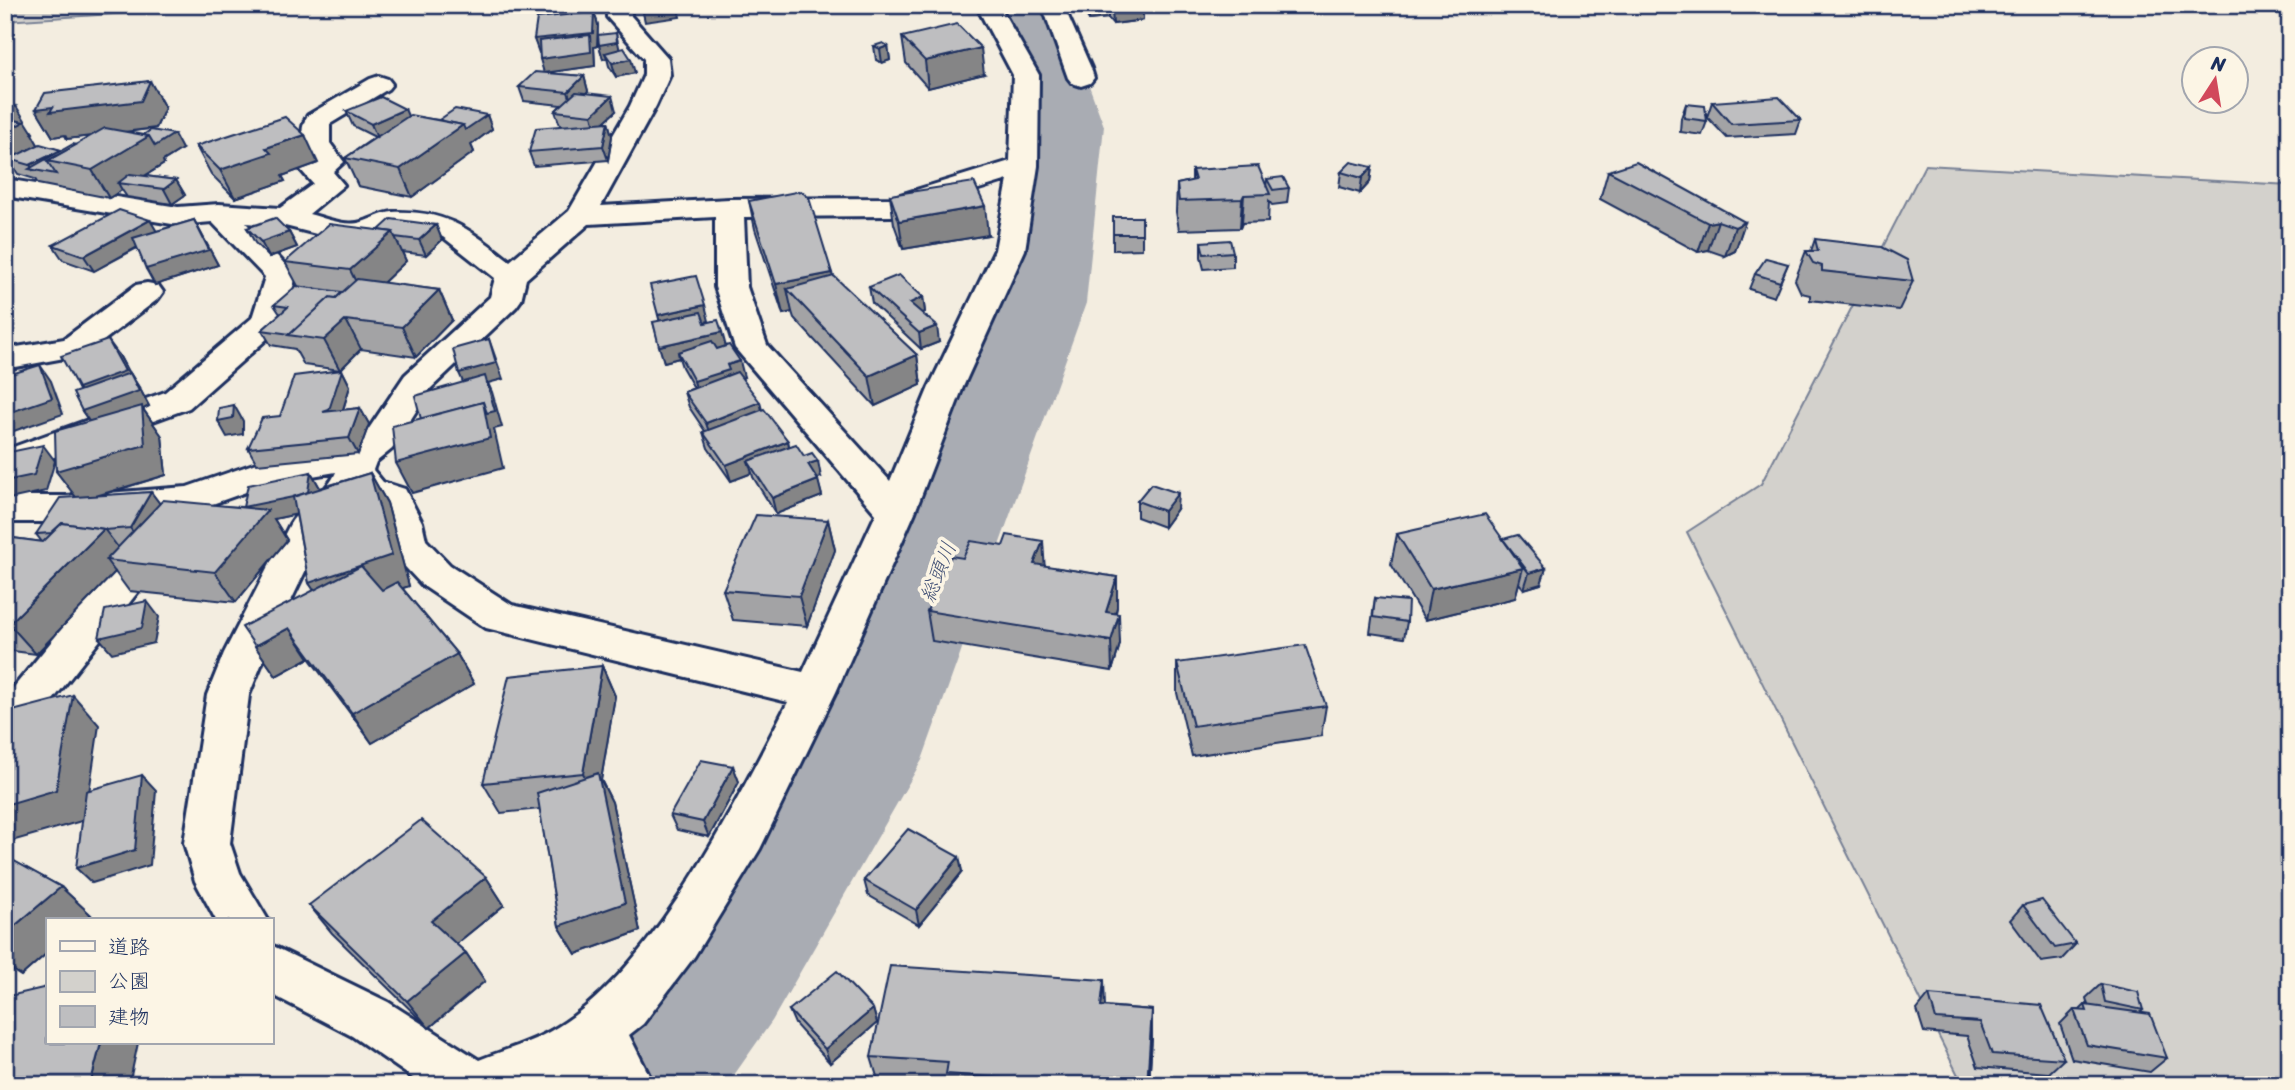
<svg xmlns="http://www.w3.org/2000/svg" width="2295" height="1090" viewBox="0 0 2295 1090" font-family="Sriracha,'Klee One',sans-serif">
  <style>
    .green { fill: #d3d1cc; stroke: #778095; stroke-width: 2 }
    .lines { fill: none; stroke-linecap: round; stroke-linejoin: round }
    .river { fill: #a9acb3; fill-rule: evenodd }
    .minor-casing { stroke: #1b2f5e; stroke-width: 6 }
    .minor { fill: #fcf5e5; fill-rule: evenodd }
    .wall { fill: #a3a3a5; stroke: #1b2f5e; stroke-width: 2 }
    .shaded-wall { fill: #858586; stroke: #1b2f5e; stroke-width: 2 }
    .building { fill: #bebec0; stroke: #1b2f5e; stroke-width: 2 }
    .labels { text-anchor: middle; stroke-width: 7; stroke-linejoin: round; paint-order: stroke }
    .water-label { font-size: 21px; font-style: italic; fill: #465478; stroke: #fcf5e5 }
  </style>
  <rect width="100%" height="100%" fill="#f3ede0"/>
  <filter id="ink" filterUnits="userSpaceOnUse"><feTurbulence type="fractalNoise" baseFrequency=".0143" numOctaves="2"/><feDisplacementMap in="SourceGraphic" scale="14" xChannelSelector="R" yChannelSelector="G"/><feConvolveMatrix kernelMatrix="1 2 1 2 8 2 1 2 1" color-interpolation-filters="sRGB"/></filter>
  <g filter="url(#ink)">
    <!-- green -->
    <g class="green">
      <path d="M 5,5 L 254,5 L 5,21 Z"/>
      <path d="M 1925,165 L 2290,185 L 2290,1085 L 1957,1085 L 1960,1079 L 1687,532 L 1761,484 Z"/>
    </g>
    <g class="lines">
      <!-- river -->
      <path class="river" d="M 997,5 L 1059,5 L 1104,126 L 1086,303 L 922,760 L 772,1021 L 727,1085 L 570,1085 L 591,1036 L 678,933 L 815,735 L 1002,303 L 1034,126 Z"/>
      <!-- minor casing -->
      <g class="minor-casing">
        <g id="minor">
          <path d="M 607,5 L 631,5 L 631,16 L 668,58 L 670,75 L 656,106 L 601,206 L 729,199 L 890,198 L 1010,161 L 1013,75 L 976,5 L 999,5 L 1039,75 L 1038,166 L 1025,250 L 963,387 L 915,512 L 836,692 L 760,849 L 694,957 L 643,1024 L 629,1035 L 654,1085 L 598,1085 L 594,1078 L 572,1085 L 423,1085 L 352,1036 L 271,994 L 271,945 L 388,1002 L 479,1060 C 502,1051 527,1044 549,1032 C 651,977 735,804 788,702 L 486,628 L 422,585 L 394,555 L 377,506 L 358,500 L 324,532 L 266,653 L 249,695 L 230,843 L 240,873 L 268,920 L 216,920 L 195,881 L 184,843 L 207,695 L 224,653 L 290,524 C 302,504 327,494 336,472 L 271,483 L 190,512 L 66,522 L 5,522 L 5,496 L 66,496 L 187,487 L 265,460 L 350,446 L 366,433 L 405,375 L 490,297 L 495,278 L 443,237 L 428,233 L 395,230 L 363,241 L 344,241 L 285,226 L 246,223 L 296,276 L 283,322 L 278,329 L 189,408 L 5,475 L 5,450 L 165,392 L 252,318 L 265,277 L 212,222 L 178,225 L 5,196 L 5,179 L 178,207 L 219,204 L 280,208 L 313,184 L 301,170 L 314,159 C 304,146 297,131 308,115 L 370,79 L 379,76 L 388,79 L 392,84 L 388,89 L 330,124 L 330,143 L 344,162 L 333,172 L 344,185 L 309,214 C 325,218 345,227 362,222 C 372,219 382,213 393,212 C 447,210 470,230 510,261 L 569,211 L 630,106 L 644,75 L 644,59 L 607,17 ZM 1008,180 L 995,250 L 929,387 L 890,481 L 767,345 L 747,287 L 744,217 L 892,216 ZM 715,217 L 715,287 L 735,348 L 876,514 L 803,672 L 512,605 L 450,565 L 426,540 L 422,522 L 405,489 L 383,482 L 373,470 L 376,462 L 392,449 L 430,389 L 516,307 L 521,300 L 526,279 L 589,224 Z"/>
          <path d="M 1042,5 L 1064,7 L 1091,68 L 1094,78 L 1090,83 L 1081,86 L 1072,83 L 1068,78 Z"/>
          <path d="M 147,283 L 158,285 L 163,292 L 158,299 L 86,354 L 5,369 L 5,349 L 64,339 L 136,285 Z"/>
          <path d="M 156,527 L 170,531 L 175,541 L 170,551 L 20,742 L 5,747 L 5,698 L 142,531 Z"/>
        </g>
      </g>
      <!-- minor -->
      <use href="#minor" class="minor"/>
    </g>
    <!-- wall -->
    <g class="wall">
      <path d="M 1080,5 L 1158,5 L 1158,6 L 1143,8 L 1143,20 L 1113,24 L 1108,18 L 1089,20 Z"/>
      <path d="M 594,12 L 598,25 L 597,46 L 594,47 L 595,66 L 545,73 L 584,76 L 588,91 L 586,93 L 616,111 L 604,122 L 608,122 L 612,136 L 608,160 L 534,166 L 529,152 L 565,126 L 560,125 L 555,111 L 561,105 L 524,101 L 519,87 L 544,73 L 540,53 L 534,39 Z"/>
      <path d="M 902,37 L 984,74 L 928,88 L 906,63 Z"/>
      <path d="M 599,45 L 620,49 L 635,73 L 616,77 L 609,66 L 607,58 L 603,59 Z"/>
      <path d="M 874,46 L 888,46 L 890,60 L 882,63 L 876,60 Z"/>
      <path d="M 150,81 L 165,108 L 156,128 L 125,132 L 182,149 L 163,161 L 164,164 L 145,176 L 176,180 L 185,195 L 172,204 L 127,197 L 122,190 L 109,198 L 38,184 L 35,179 L 18,174 L 13,166 L 5,170 L 5,104 L 33,133 L 32,134 L 38,145 L 61,150 L 61,151 L 76,145 L 91,136 L 67,139 L 65,135 L 53,137 L 36,109 Z"/>
      <path d="M 1712,102 L 1801,120 L 1796,134 L 1727,138 L 1707,117 Z"/>
      <path d="M 1686,104 L 1707,121 L 1702,135 L 1680,132 L 1681,118 Z"/>
      <path d="M 346,111 L 408,116 L 439,120 L 487,115 L 492,129 L 471,145 L 474,152 L 412,197 L 358,186 L 345,158 L 375,137 L 353,126 Z"/>
      <path d="M 196,146 L 318,163 L 282,176 L 285,181 L 235,198 L 211,174 Z"/>
      <path d="M 1372,167 L 1370,182 L 1360,193 L 1339,187 L 1341,172 Z"/>
      <path d="M 1192,170 L 1266,186 L 1267,179 L 1289,188 L 1287,203 L 1272,205 L 1269,201 L 1268,222 L 1242,223 L 1240,228 L 1179,230 L 1176,212 L 1177,184 L 1192,181 Z"/>
      <path d="M 1608,171 L 1745,222 L 1735,251 L 1725,256 L 1708,250 L 1698,252 L 1600,199 Z"/>
      <path d="M 890,195 L 988,235 L 903,249 L 894,224 Z"/>
      <path d="M 749,201 L 832,276 L 917,355 L 921,385 L 875,406 L 794,318 L 792,312 L 783,314 L 755,229 Z"/>
      <path d="M 1142,217 L 1142,249 L 1113,250 L 1113,234 Z"/>
      <path d="M 194,220 L 218,265 L 155,285 L 137,248 L 94,271 L 63,260 L 53,245 L 157,231 Z"/>
      <path d="M 436,225 L 442,240 L 426,255 L 402,252 L 406,261 L 383,283 L 439,290 L 452,320 L 416,357 L 361,349 L 340,370 L 304,365 L 295,349 L 271,345 L 262,330 L 280,314 L 274,305 L 298,286 L 285,262 L 379,230 Z"/>
      <path d="M 247,228 L 289,232 L 297,247 L 269,257 L 255,243 Z"/>
      <path d="M 1815,239 L 1913,281 L 1899,310 L 1810,300 L 1810,295 L 1801,293 L 1795,280 L 1806,251 L 1811,251 Z"/>
      <path d="M 1201,242 L 1233,252 L 1233,267 L 1204,269 L 1201,257 Z"/>
      <path d="M 1788,264 L 1774,297 L 1749,289 L 1755,274 Z"/>
      <path d="M 869,287 L 923,297 L 925,312 L 922,314 L 939,342 L 921,349 L 872,303 Z"/>
      <path d="M 704,321 L 726,346 L 744,377 L 742,378 L 762,410 L 788,441 L 789,446 L 804,456 L 821,477 L 817,478 L 822,496 L 776,514 L 753,477 L 752,473 L 731,481 L 708,448 L 703,432 L 705,431 L 689,407 L 684,392 L 694,388 L 682,367 L 679,358 L 664,362 L 653,322 L 709,321 Z"/>
      <path d="M 119,355 L 129,374 L 130,373 L 140,389 L 149,406 L 143,409 L 162,436 L 166,475 L 98,496 L 151,492 L 160,504 L 244,507 L 311,472 L 320,488 L 370,473 L 387,503 L 409,586 L 402,588 L 457,654 L 474,684 L 372,743 L 309,658 L 276,676 L 255,646 L 314,590 L 309,583 L 296,514 L 274,519 L 287,540 L 236,602 L 129,591 L 115,572 L 36,654 L 5,650 L 5,537 L 42,542 L 36,534 L 76,497 L 56,471 L 89,421 L 82,411 L 80,391 L 78,388 Z"/>
      <path d="M 342,370 L 350,386 L 343,410 L 360,408 L 369,424 L 358,454 L 257,464 L 248,448 L 280,416 Z"/>
      <path d="M 1137,501 L 1177,509 L 1164,527 L 1137,517 Z"/>
      <path d="M 828,520 L 835,550 L 807,626 L 733,620 L 723,590 Z"/>
      <path d="M 1397,534 L 1503,539 L 1546,568 L 1541,584 L 1524,589 L 1519,583 L 1515,598 L 1425,620 L 1391,564 Z"/>
      <path d="M 963,558 L 1044,566 L 1117,577 L 1117,607 L 1116,613 L 1120,644 L 1112,671 L 932,641 L 927,611 Z"/>
      <path d="M 1375,598 L 1407,622 L 1404,638 L 1370,633 Z"/>
      <path d="M 1177,663 L 1326,706 L 1321,736 L 1192,756 L 1177,693 Z"/>
      <path d="M 602,666 L 615,696 L 601,780 L 612,802 L 640,931 L 576,954 L 559,926 L 540,809 L 501,813 L 483,783 Z"/>
      <path d="M 733,766 L 739,782 L 709,837 L 677,830 L 670,815 Z"/>
      <path d="M 5,856 L 61,887 L 91,915 L 85,920 L 47,920 L 47,953 L 21,976 L 5,966 Z"/>
      <path d="M 959,857 L 962,872 L 919,925 L 868,895 L 864,880 Z"/>
      <path d="M 486,877 L 504,905 L 456,944 L 466,953 L 485,981 L 429,1028 L 332,933 L 309,905 Z"/>
      <path d="M 2023,905 L 2076,944 L 2062,959 L 2041,962 L 2010,920 Z"/>
      <path d="M 2101,984 L 2143,1010 L 2140,1013 L 2167,1058 L 2150,1072 L 2072,1059 L 2060,1024 L 2074,1010 L 2080,1010 L 2085,1005 L 2088,1005 L 2086,998 Z"/>
      <path d="M 1929,995 L 2064,1059 L 2049,1073 L 1978,1067 L 1967,1036 L 1924,1032 L 1917,1010 Z"/>
      <path d="M 1105,1006 L 1152,1010 L 1152,1037 L 1149,1085 L 908,1085 L 879,1083 L 871,1057 Z"/>
      <path d="M 873,1009 L 877,1023 L 830,1063 L 795,1024 L 789,1010 Z"/>
    </g>
    <!-- shaded-wall -->
    <g class="shaded-wall">
      <path d="M 663,5 L 677,5 L 680,17 L 645,22 L 642,8 Z"/>
      <path d="M 1100,5 L 1108,5 L 1108,18 L 1089,20 L 1089,7 Z"/>
      <path d="M 1142,5 L 1158,5 L 1158,6 L 1143,8 L 1143,20 L 1113,24 L 1112,10 Z"/>
      <path d="M 594,12 L 598,25 L 597,46 L 594,47 L 595,66 L 544,73 L 540,59 L 591,47 L 539,53 L 534,39 Z"/>
      <path d="M 616,33 L 621,56 L 605,53 L 607,58 L 603,59 L 599,45 Z"/>
      <path d="M 888,46 L 890,60 L 882,63 L 880,49 Z"/>
      <path d="M 981,48 L 984,74 L 928,88 L 925,61 Z"/>
      <path d="M 631,59 L 635,73 L 616,77 L 612,63 Z"/>
      <path d="M 584,76 L 588,91 L 573,106 L 568,92 Z"/>
      <path d="M 150,81 L 165,108 L 156,128 L 67,139 L 65,135 L 53,137 L 36,109 Z"/>
      <path d="M 612,96 L 616,111 L 596,129 L 592,115 Z"/>
      <path d="M 16,106 L 33,133 L 32,134 L 41,150 L 9,159 L 13,166 L 5,170 L 5,111 Z"/>
      <path d="M 405,109 L 411,123 L 377,138 L 371,124 Z"/>
      <path d="M 487,115 L 492,129 L 471,145 L 474,152 L 412,197 L 400,169 L 463,125 Z"/>
      <path d="M 608,122 L 612,136 L 608,160 L 603,146 Z"/>
      <path d="M 174,134 L 182,149 L 163,161 L 164,164 L 131,184 L 118,183 L 122,190 L 109,198 L 92,170 L 149,136 Z"/>
      <path d="M 305,135 L 318,163 L 282,176 L 285,181 L 235,198 L 220,170 L 266,148 Z"/>
      <path d="M 61,150 L 70,164 L 47,161 L 33,170 L 30,165 Z"/>
      <path d="M 1372,167 L 1370,182 L 1360,193 L 1362,178 Z"/>
      <path d="M 176,180 L 185,195 L 172,204 L 164,189 Z"/>
      <path d="M 1244,195 L 1242,223 L 1240,228 L 1242,199 Z"/>
      <path d="M 985,206 L 988,235 L 903,249 L 899,221 Z"/>
      <path d="M 150,220 L 159,235 L 94,271 L 84,256 Z"/>
      <path d="M 194,220 L 218,265 L 155,285 L 146,269 Z"/>
      <path d="M 1718,221 L 1708,250 L 1698,252 L 1708,223 Z"/>
      <path d="M 1745,222 L 1735,251 L 1725,256 L 1735,227 Z"/>
      <path d="M 436,225 L 442,240 L 426,255 L 419,240 Z"/>
      <path d="M 289,232 L 297,247 L 269,257 L 261,242 Z"/>
      <path d="M 393,232 L 406,261 L 365,300 L 350,270 Z"/>
      <path d="M 832,273 L 838,303 L 787,289 L 792,312 L 783,314 L 776,284 Z"/>
      <path d="M 439,290 L 452,320 L 416,357 L 402,327 Z"/>
      <path d="M 923,297 L 925,312 L 912,318 L 910,303 Z"/>
      <path d="M 705,305 L 709,321 L 662,331 L 658,315 Z"/>
      <path d="M 346,320 L 361,349 L 340,370 L 324,340 Z"/>
      <path d="M 937,326 L 939,342 L 921,349 L 919,333 Z"/>
      <path d="M 722,332 L 726,347 L 681,358 L 678,352 L 679,358 L 664,362 L 659,346 Z"/>
      <path d="M 489,339 L 503,379 L 488,383 L 492,392 L 502,427 L 494,429 L 503,468 L 412,493 L 396,463 L 483,402 L 466,389 L 459,373 Z"/>
      <path d="M 108,340 L 119,355 L 136,387 L 89,404 L 78,388 Z"/>
      <path d="M 917,355 L 921,385 L 875,406 L 869,376 Z"/>
      <path d="M 740,361 L 744,377 L 732,380 L 699,397 L 694,381 L 727,365 Z"/>
      <path d="M 40,365 L 51,381 L 63,414 L 5,434 L 5,414 Z"/>
      <path d="M 342,370 L 350,386 L 338,426 L 323,412 Z"/>
      <path d="M 130,373 L 140,389 L 149,406 L 143,409 L 162,436 L 166,475 L 79,501 L 56,471 L 93,427 L 82,411 Z"/>
      <path d="M 760,402 L 764,418 L 711,438 L 706,423 Z"/>
      <path d="M 234,405 L 243,421 L 243,434 L 227,437 L 218,421 Z"/>
      <path d="M 360,408 L 369,424 L 358,454 L 349,438 Z"/>
      <path d="M 788,441 L 791,457 L 748,461 L 752,473 L 731,481 L 726,465 Z"/>
      <path d="M 43,445 L 55,461 L 46,491 L 5,500 L 5,481 Z"/>
      <path d="M 818,461 L 821,477 L 812,480 L 808,464 Z"/>
      <path d="M 311,472 L 320,488 L 317,510 L 274,519 L 287,540 L 236,602 L 215,572 L 243,507 Z"/>
      <path d="M 370,473 L 387,503 L 409,586 L 329,613 L 309,583 Z"/>
      <path d="M 818,480 L 822,496 L 776,514 L 772,498 Z"/>
      <path d="M 151,492 L 163,508 L 142,544 L 130,528 Z"/>
      <path d="M 1178,493 L 1177,509 L 1164,527 L 1164,511 Z"/>
      <path d="M 828,520 L 835,550 L 807,626 L 799,596 Z"/>
      <path d="M 104,529 L 127,559 L 106,560 L 115,572 L 36,654 L 9,624 Z"/>
      <path d="M 1043,541 L 1045,571 L 1034,564 Z"/>
      <path d="M 1523,568 L 1515,598 L 1425,620 L 1431,589 Z"/>
      <path d="M 1546,568 L 1541,584 L 1524,589 L 1529,573 Z"/>
      <path d="M 1117,577 L 1117,607 L 1107,642 L 1106,612 Z"/>
      <path d="M 147,601 L 159,617 L 154,643 L 112,653 L 99,638 Z"/>
      <path d="M 1119,614 L 1120,644 L 1112,671 L 1111,641 Z"/>
      <path d="M 289,628 L 309,658 L 276,676 L 255,646 Z"/>
      <path d="M 457,654 L 474,684 L 372,743 L 352,713 Z"/>
      <path d="M 602,666 L 615,696 L 601,780 L 612,802 L 640,931 L 576,954 L 559,926 L 597,802 L 583,773 Z"/>
      <path d="M 73,695 L 99,725 L 85,820 L 5,843 L 5,805 Z"/>
      <path d="M 733,766 L 739,782 L 709,837 L 703,822 Z"/>
      <path d="M 142,775 L 156,790 L 150,865 L 92,883 L 76,868 Z"/>
      <path d="M 959,857 L 962,872 L 919,925 L 916,910 Z"/>
      <path d="M 486,877 L 504,905 L 451,948 L 431,921 Z"/>
      <path d="M 61,887 L 91,915 L 85,920 L 47,920 L 47,953 L 21,976 L 5,963 L 5,934 Z"/>
      <path d="M 466,953 L 485,981 L 429,1028 L 407,1001 Z"/>
      <path d="M 1104,980 L 1105,1007 L 1101,1006 Z"/>
      <path d="M 873,1009 L 877,1023 L 830,1063 L 825,1049 Z"/>
      <path d="M 1152,1010 L 1152,1037 L 1149,1085 L 1147,1085 Z"/>
      <path d="M 101,1043 L 138,1043 L 129,1085 L 90,1085 Z"/>
    </g>
    <!-- building -->
    <g class="building">
      <path d="M 641,5 L 663,5 L 642,8 Z"/>
      <path d="M 1109,5 L 1142,5 L 1143,6 L 1112,10 Z"/>
      <path d="M 594,12 L 593,33 L 534,39 L 537,18 Z"/>
      <path d="M 957,24 L 981,48 L 925,61 L 902,37 Z"/>
      <path d="M 616,33 L 617,42 L 599,45 L 598,35 Z"/>
      <path d="M 590,35 L 591,52 L 540,59 L 539,41 Z"/>
      <path d="M 883,43 L 888,46 L 880,49 L 874,46 Z"/>
      <path d="M 624,48 L 631,59 L 612,63 L 605,53 Z"/>
      <path d="M 535,72 L 584,76 L 568,92 L 519,87 Z"/>
      <path d="M 150,81 L 141,101 L 50,112 L 53,107 L 36,109 L 45,93 Z"/>
      <path d="M 576,92 L 612,96 L 592,115 L 555,111 Z"/>
      <path d="M 381,97 L 405,109 L 371,124 L 346,111 Z"/>
      <path d="M 1779,97 L 1801,120 L 1731,124 L 1712,102 Z"/>
      <path d="M 5,104 L 16,106 L 5,111 Z"/>
      <path d="M 1686,104 L 1705,106 L 1707,121 L 1684,118 Z"/>
      <path d="M 455,109 L 487,115 L 465,130 L 463,125 L 439,120 Z"/>
      <path d="M 410,115 L 463,125 L 400,169 L 345,158 Z"/>
      <path d="M 285,117 L 305,135 L 266,148 L 271,153 L 220,170 L 196,146 Z"/>
      <path d="M 5,118 L 24,122 L 5,132 Z"/>
      <path d="M 608,122 L 603,146 L 529,152 L 536,128 Z"/>
      <path d="M 105,128 L 149,136 L 92,170 L 47,161 Z"/>
      <path d="M 151,130 L 174,134 L 155,146 L 149,136 L 143,135 Z"/>
      <path d="M 40,144 L 61,150 L 30,165 L 9,159 Z"/>
      <path d="M 73,144 L 76,145 L 47,161 L 56,174 L 29,169 Z"/>
      <path d="M 1351,162 L 1372,167 L 1362,178 L 1341,172 Z"/>
      <path d="M 1636,162 L 1745,222 L 1735,227 L 1718,221 L 1708,223 L 1608,171 Z"/>
      <path d="M 1258,166 L 1270,194 L 1244,195 L 1242,199 L 1179,201 L 1177,184 L 1195,180 L 1192,170 Z"/>
      <path d="M 130,174 L 176,180 L 164,189 L 118,183 Z"/>
      <path d="M 1283,177 L 1289,188 L 1273,190 L 1267,179 Z"/>
      <path d="M 974,182 L 985,206 L 899,221 L 890,195 Z"/>
      <path d="M 801,191 L 809,198 L 832,273 L 776,284 L 749,201 Z"/>
      <path d="M 119,210 L 150,220 L 84,256 L 53,245 Z"/>
      <rect x="1113" y="217" width="29" height="17"/>
      <path d="M 275,218 L 289,232 L 261,242 L 247,228 Z"/>
      <path d="M 391,219 L 436,225 L 419,240 L 395,237 L 393,232 L 379,230 Z"/>
      <path d="M 194,220 L 209,250 L 146,269 L 133,238 Z"/>
      <path d="M 329,224 L 393,232 L 350,270 L 285,262 Z"/>
      <path d="M 1815,239 L 1882,247 L 1907,260 L 1913,281 L 1822,271 L 1822,266 L 1813,263 L 1806,251 L 1818,251 Z"/>
      <path d="M 1230,240 L 1233,252 L 1204,254 L 1201,242 Z"/>
      <path d="M 1766,258 L 1788,264 L 1780,282 L 1755,274 Z"/>
      <path d="M 899,275 L 923,297 L 910,303 L 937,326 L 919,333 L 869,287 Z"/>
      <path d="M 696,276 L 705,305 L 658,315 L 650,285 Z"/>
      <path d="M 834,276 L 917,355 L 869,376 L 787,289 Z"/>
      <path d="M 357,279 L 439,290 L 402,327 L 346,320 L 324,340 L 288,335 L 330,297 L 336,298 Z"/>
      <path d="M 296,286 L 342,292 L 336,298 L 330,297 L 290,334 L 262,330 L 288,307 L 274,305 Z"/>
      <path d="M 701,312 L 705,323 L 718,320 L 722,332 L 659,346 L 653,322 Z"/>
      <path d="M 489,339 L 496,363 L 459,373 L 453,349 Z"/>
      <path d="M 108,340 L 125,371 L 78,388 L 61,356 Z"/>
      <path d="M 712,341 L 717,349 L 729,345 L 740,361 L 727,365 L 729,370 L 694,381 L 678,352 Z"/>
      <path d="M 40,365 L 52,398 L 5,414 L 5,376 Z"/>
      <path d="M 342,370 L 329,410 L 323,412 L 360,408 L 349,438 L 248,448 L 262,418 L 280,416 L 294,376 Z"/>
      <path d="M 737,372 L 760,402 L 706,423 L 684,392 Z"/>
      <path d="M 130,373 L 139,391 L 82,411 L 73,393 Z"/>
      <path d="M 485,376 L 495,411 L 487,413 L 483,402 L 421,419 L 415,396 Z"/>
      <path d="M 483,402 L 490,438 L 396,463 L 392,426 Z"/>
      <path d="M 234,405 L 233,418 L 218,421 L 219,408 Z"/>
      <path d="M 142,406 L 145,445 L 56,471 L 55,431 Z"/>
      <path d="M 764,409 L 788,441 L 726,465 L 703,432 Z"/>
      <path d="M 796,444 L 804,456 L 812,453 L 818,461 L 808,464 L 818,480 L 772,498 L 748,461 Z"/>
      <path d="M 43,445 L 34,475 L 5,481 L 5,453 Z"/>
      <path d="M 311,472 L 308,492 L 293,497 L 243,507 L 248,485 Z"/>
      <path d="M 370,473 L 392,555 L 309,583 L 293,497 Z"/>
      <path d="M 1151,484 L 1178,493 L 1164,511 L 1137,501 Z"/>
      <path d="M 151,492 L 130,528 L 105,530 L 104,529 L 62,523 L 51,533 L 36,534 L 60,498 Z"/>
      <path d="M 163,500 L 268,510 L 215,572 L 106,560 Z"/>
      <path d="M 1485,514 L 1523,568 L 1431,589 L 1397,534 Z"/>
      <path d="M 756,515 L 828,520 L 799,596 L 723,590 Z"/>
      <path d="M 62,523 L 104,529 L 9,624 L 5,623 L 5,537 L 43,542 Z"/>
      <path d="M 1007,535 L 1043,541 L 1034,564 L 1117,577 L 1106,612 L 1119,614 L 1111,641 L 927,611 L 951,556 L 963,558 L 971,541 L 1003,546 Z"/>
      <path d="M 1518,535 L 1546,568 L 1529,573 L 1503,539 Z"/>
      <path d="M 361,566 L 382,590 L 397,582 L 457,654 L 352,713 L 289,628 L 255,646 L 242,627 Z"/>
      <path d="M 1375,598 L 1408,601 L 1407,622 L 1373,617 Z"/>
      <path d="M 147,601 L 142,628 L 99,638 L 105,610 Z"/>
      <path d="M 1305,645 L 1326,706 L 1193,726 L 1177,663 Z"/>
      <path d="M 602,666 L 583,773 L 483,783 L 509,676 Z"/>
      <path d="M 73,695 L 56,790 L 5,805 L 5,713 Z"/>
      <path d="M 701,760 L 733,766 L 703,822 L 670,815 Z"/>
      <path d="M 598,773 L 625,903 L 559,926 L 537,793 Z"/>
      <path d="M 142,775 L 135,850 L 76,868 L 86,791 Z"/>
      <path d="M 421,820 L 486,877 L 431,921 L 466,953 L 407,1001 L 309,905 Z"/>
      <path d="M 908,829 L 959,857 L 916,910 L 864,880 Z"/>
      <path d="M 5,856 L 61,887 L 5,934 Z"/>
      <path d="M 2042,900 L 2076,944 L 2055,948 L 2023,905 Z"/>
      <path d="M 890,966 L 1104,980 L 1101,1006 L 1152,1010 L 1147,1085 L 1106,1085 L 946,1074 L 948,1062 L 871,1057 Z"/>
      <path d="M 837,971 L 873,1009 L 825,1049 L 789,1010 Z"/>
      <path d="M 2101,984 L 2138,992 L 2143,1010 L 2105,1002 Z"/>
      <path d="M 47,987 L 47,1043 L 101,1043 L 90,1085 L 5,1085 L 5,997 Z"/>
      <path d="M 1929,995 L 2041,1005 L 2064,1059 L 1992,1054 L 1980,1022 L 1936,1019 Z"/>
      <path d="M 2085,1005 L 2150,1014 L 2167,1058 L 2087,1045 L 2074,1010 L 2087,1011 Z"/>
    </g>
  </g>
  <g class="labels">
    <!-- water labels -->
    <g class="water-label">
      <text transform="translate(938 572) rotate(-68)" y="7">総頭川</text>
    </g>
  </g>
  <!-- margin -->
  <rect width="2295" height="1090" fill="none" stroke="#fcf5e5" stroke-width="28"/>
  <rect x="14" y="14" width="2267" height="1062" fill="none" stroke="#1b2f5e" stroke-width="2.5" filter="url(#ink)"/>
  <!-- legend -->
  <rect x="46" y="918" width="228" height="126" fill="#fcf5e5" stroke="#a2a6af" stroke-width="2"/>
  <rect x="60" y="941" width="35" height="10" fill="#fcf5e5" stroke="#a2a6af" stroke-width="2"/>
  <text x="108" y="954" font-size="21" fill="#1b2f5e">道路</text>
  <rect x="60" y="971" width="35" height="21" fill="#d3d1cc" stroke="#a2a6af" stroke-width="2"/>
  <text x="108" y="988" font-size="21" fill="#1b2f5e">公園</text>
  <rect x="60" y="1006" width="35" height="21" fill="#bebec0" stroke="#a2a6af" stroke-width="2"/>
  <text x="108" y="1024" font-size="21" fill="#1b2f5e">建物</text>
  <!-- north arrow -->
  <g transform="translate(2215 80) rotate(12)"><circle r="33" fill="#fcf5e5" stroke="#a2a6af" stroke-width="2"/>
  <path d="M0-5L12 26L0 18L-12 26Z" fill="#d1495b"/>
  <text y="-10" font-size="19" font-weight="bold" text-anchor="middle" fill="#1b2f5e">N</text>
  </g>
</svg>
